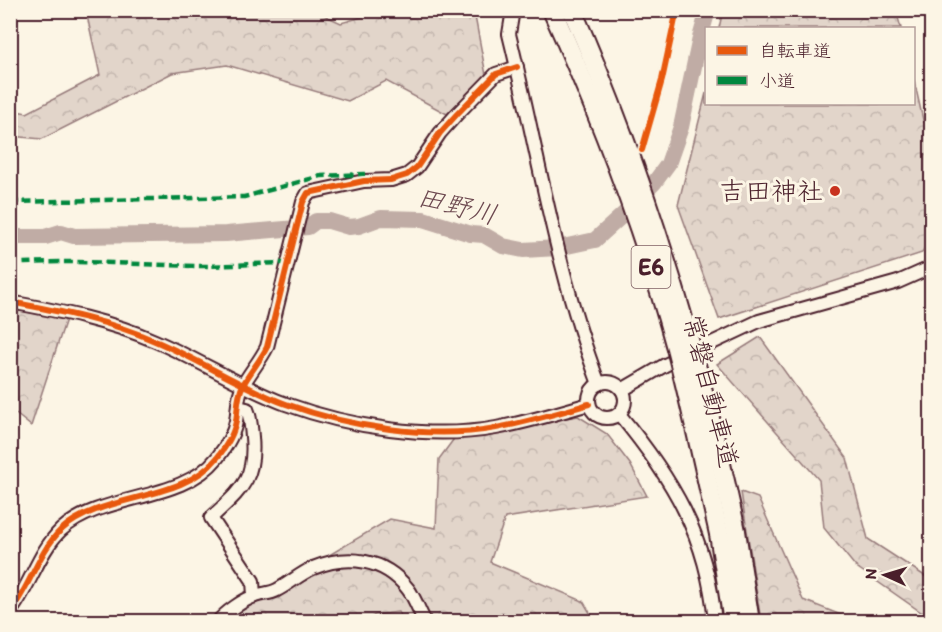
<svg xmlns="http://www.w3.org/2000/svg" width="942" height="632" viewBox="0 0 942 632" font-family="Itim,'Klee One',sans-serif">
  <style>
    .forest { fill: url(#forest-crowns); stroke: #967a7a; stroke-width: 1.5 }
    .lines { fill: none; stroke-linecap: round; stroke-linejoin: round }
    .river { stroke: #c0aca5; stroke-width: 16 }
    .minor-casing { stroke: #4a1f2b; stroke-width: 16 }
    .highway-casing { stroke: #4a1f2b; stroke-width: 22 }
    .minor { stroke: #fcf5e5; stroke-width: 12 }
    .highway { stroke: #fcf5e5; stroke-width: 18 }
    .highway-bridge-casing { stroke: #4a1f2b; stroke-width: 22; stroke-linecap: butt }
    .highway-bridge { stroke: #fcf5e5; stroke-width: 18 }
    .quiet { stroke: #00873e; stroke-width: 4.5; stroke-dasharray: 9 4.5; stroke-linecap: butt }
    .cycleway-casing { stroke: #fcf5e5; stroke-width: 10 }
    .cycleway { stroke: #e8590c; stroke-width: 6 }
    .poi-dot { fill: #c8321e; stroke: #fcf5e5; stroke-width: 2 }
    .labels { text-anchor: middle; stroke-width: 6; stroke-linejoin: round; paint-order: stroke }
    .shield { fill: #fcf5e5; stroke: #7f5f63; stroke-width: 1.5 }
    .shield-label { font-size: 24px; font-weight: bold; fill: #4a1f2b }
    .poi-label { font-size: 26px; fill: #4a1f2b; stroke: #fcf5e5; text-anchor: end }
    .street-label { font-size: 26px; fill: #4a1f2b; stroke: #fcf5e5 }
    .water-label { font-size: 27px; font-style: italic; fill: #6d4950; stroke: #fcf5e5 }
  </style>
  <defs>
    <pattern id="forest-crowns" width="20" height="18" patternUnits="userSpaceOnUse" patternTransform="scale(1.5)"><rect width="20" height="18" fill="#e2d5ca"/><path d="M2 6a3 3 0 1 1 6 0M12 15a3 3 0 1 1 6 0" fill="none" stroke="#c3b6ae"/></pattern>
  </defs>
  <rect width="100%" height="100%" fill="#fcf5e5"/>
  <filter id="ink" filterUnits="userSpaceOnUse"><feTurbulence type="fractalNoise" baseFrequency=".0167" numOctaves="2"/><feDisplacementMap in="SourceGraphic" scale="12" xChannelSelector="R" yChannelSelector="G"/><feConvolveMatrix kernelMatrix="1 2 1 2 8 2 1 2 1" color-interpolation-filters="sRGB"/></filter>
  <g filter="url(#ink)">
    <!-- forest -->
    <g class="forest">
      <path d="M 723,10 L 896,11 L 901,28 L 719,28 Z"/>
      <path d="M 86,11 L 172,11 L 173,16 L 253,11 L 315,11 L 341,23 L 383,11 L 474,11 L 486,75 L 447,114 L 386,81 L 348,101 L 227,65 L 172,73 L 42,139 L 11,136 L 11,110 L 27,113 L 100,75 Z"/>
      <path d="M 914,80 L 923,120 L 931,133 L 931,234 L 922,253 L 719,319 L 678,205 L 706,93 L 706,104 L 914,104 Z"/>
      <path d="M 10,309 L 66,319 L 31,426 L 11,410 Z"/>
      <path d="M 760,337 L 847,458 L 868,539 L 931,580 L 931,619 L 855,566 L 824,528 L 819,480 L 717,364 Z"/>
      <path d="M 578,416 L 607,434 L 630,464 L 647,496 L 505,518 L 490,562 L 583,601 L 595,621 L 405,622 L 398,612 L 375,615 L 366,621 L 227,622 L 228,615 L 390,519 L 436,528 L 439,459 L 456,436 Z"/>
      <path d="M 741,492 L 758,498 L 803,600 L 856,621 L 761,621 Z"/>
    </g>
    <g class="lines">
      <!-- river -->
      <path class="river" d="M 10,237 L 45,237 L 61,232 L 74,236 L 226,234 L 308,227 L 316,221 L 329,221 L 349,227 L 359,226 L 381,218 L 423,219 L 471,234 L 484,235 L 503,246 L 523,250 L 558,248 L 595,240 L 626,212 L 654,183 L 668,164 L 681,127 L 700,38 L 708,10"/>
      <!-- minor casing -->
      <g class="minor-casing">
        <g id="minor">
          <path d="M 513,10 L 509,34 C 538,151 556,271 599,384"/>
          <path d="M 10,302 C 59,311 110,321 155,341 C 200,360 240,387 286,404 C 349,427 430,440 496,428 C 528,422 558,413 589,404"/>
          <circle cx="607" cy="400" r="18"/>
          <path d="M 622,390 L 665,365 L 759,321 L 898,282 L 932,267"/>
          <path d="M 238,407 L 247,409 C 251,418 251,427 252,437 C 256,481 240,490 211,518 L 253,581 L 254,596"/>
          <path d="M 619,414 C 673,479 707,536 715,622"/>
          <path d="M 10,612 C 30,587 38,552 61,530 C 103,492 181,503 217,458 C 225,448 234,434 236,421 C 238,409 237,396 243,385 C 250,372 260,361 267,347 L 303,202 L 308,193 L 364,181 L 391,180 L 407,175 L 417,167 L 440,133 L 457,114 L 496,74 L 517,67"/>
          <path d="M 218,622 C 224,613 245,599 255,596 C 263,593 270,594 277,590 C 290,583 300,574 313,568 C 347,554 384,558 408,589 C 415,598 419,611 425,622"/>
        </g>
      </g>
      <!-- highway casing -->
      <g class="highway-casing">
        <g id="highway">
          <path d="M 736,531 L 750,622"/>
          <path d="M 719,534 L 733,622"/>
        </g>
      </g>
      <!-- minor -->
      <use href="#minor" class="minor"/>
      <!-- highway -->
      <use href="#highway" class="highway"/>
      <!-- highway-bridge casing -->
      <g class="highway-bridge-casing">
        <g id="highway-bridge">
          <path d="M 552,10 C 601,118 645,234 676,348 C 692,410 705,472 719,534"/>
          <path d="M 572,10 C 646,178 698,352 736,531"/>
        </g>
      </g>
      <!-- highway-bridge -->
      <use href="#highway-bridge" class="highway-bridge"/>
      <!-- quiet -->
      <g class="quiet">
        <path d="M 10,202 L 244,197 L 321,176 L 365,174"/>
        <path d="M 10,264 C 73,259 137,265 200,266 C 229,266 258,263 288,263"/>
      </g>
      <!-- cycleway casing -->
      <g class="cycleway-casing">
        <g id="cycleway">
          <path d="M 642,150 L 662,80 L 677,10"/>
          <path d="M 10,302 C 59,311 110,321 155,341 C 200,360 240,387 286,404 C 349,427 430,440 496,428 C 528,422 558,413 589,404"/>
          <path d="M 10,612 C 30,587 38,552 61,530 C 103,492 181,503 217,458 C 225,448 234,434 236,421 C 238,409 237,396 243,385 C 250,372 260,361 267,347 L 303,202 L 308,193 L 364,181 L 391,180 L 407,175 L 417,167 L 440,133 L 457,114 L 496,74 L 517,67"/>
        </g>
      </g>
      <!-- cycleway -->
      <use href="#cycleway" class="cycleway"/>
    </g>
  </g>
  <!-- markers -->
  <circle class="poi-dot" cx="835" cy="191" r="6"/>
  <g class="labels">
    <!-- shield labels -->
    <rect class="shield" x="631.5" y="246" width="39" height="42" rx="4.5"/>
    <g class="shield-label">
      <text x="651" y="275">E6</text>
    </g>
    <!-- poi labels -->
    <g class="poi-label">
      <text x="823" y="200">吉田神社</text>
    </g>
    <!-- street labels -->
    <g class="street-label">
      <text transform="translate(711 391) rotate(76)" y="9">常磐自動車道</text>
    </g>
    <!-- water labels -->
    <g class="water-label">
      <text transform="translate(457 206) rotate(14)" y="9">田野川</text>
    </g>
  </g>
  <!-- margin -->
  <rect width="942" height="632" fill="none" stroke="#fcf5e5" stroke-width="36"/>
  <rect x="18" y="18" width="906" height="596" fill="none" stroke="#4a1f2b" stroke-width="2" filter="url(#ink)"/>
  <!-- legend -->
  <rect x="705" y="27" width="210" height="78" fill="#fcf5e5" stroke="#b59f9b" stroke-width="1.5"/>
  <rect x="717" y="46" width="30" height="9" fill="#e8590c" stroke="#b59f9b" stroke-width="1.5"/>
  <text x="759" y="57" font-size="18" fill="#4a1f2b">自転車道</text>
  <rect x="717" y="76" width="30" height="9" fill="#00873e" stroke="#b59f9b" stroke-width="1.5"/>
  <text x="759" y="87" font-size="18" fill="#4a1f2b">小道</text>
  <!-- north arrow -->
  <g transform="translate(885 575) rotate(274)" stroke="#fcf5e5" stroke-width="4.5" paint-order="stroke">
  <path d="M0-4.5L10 22L0 15L-10 22Z" fill="#4a1f2b"/>
  <text y="-9" font-size="16" font-weight="bold" text-anchor="middle" fill="#4a1f2b">N</text>
  </g>
</svg>
